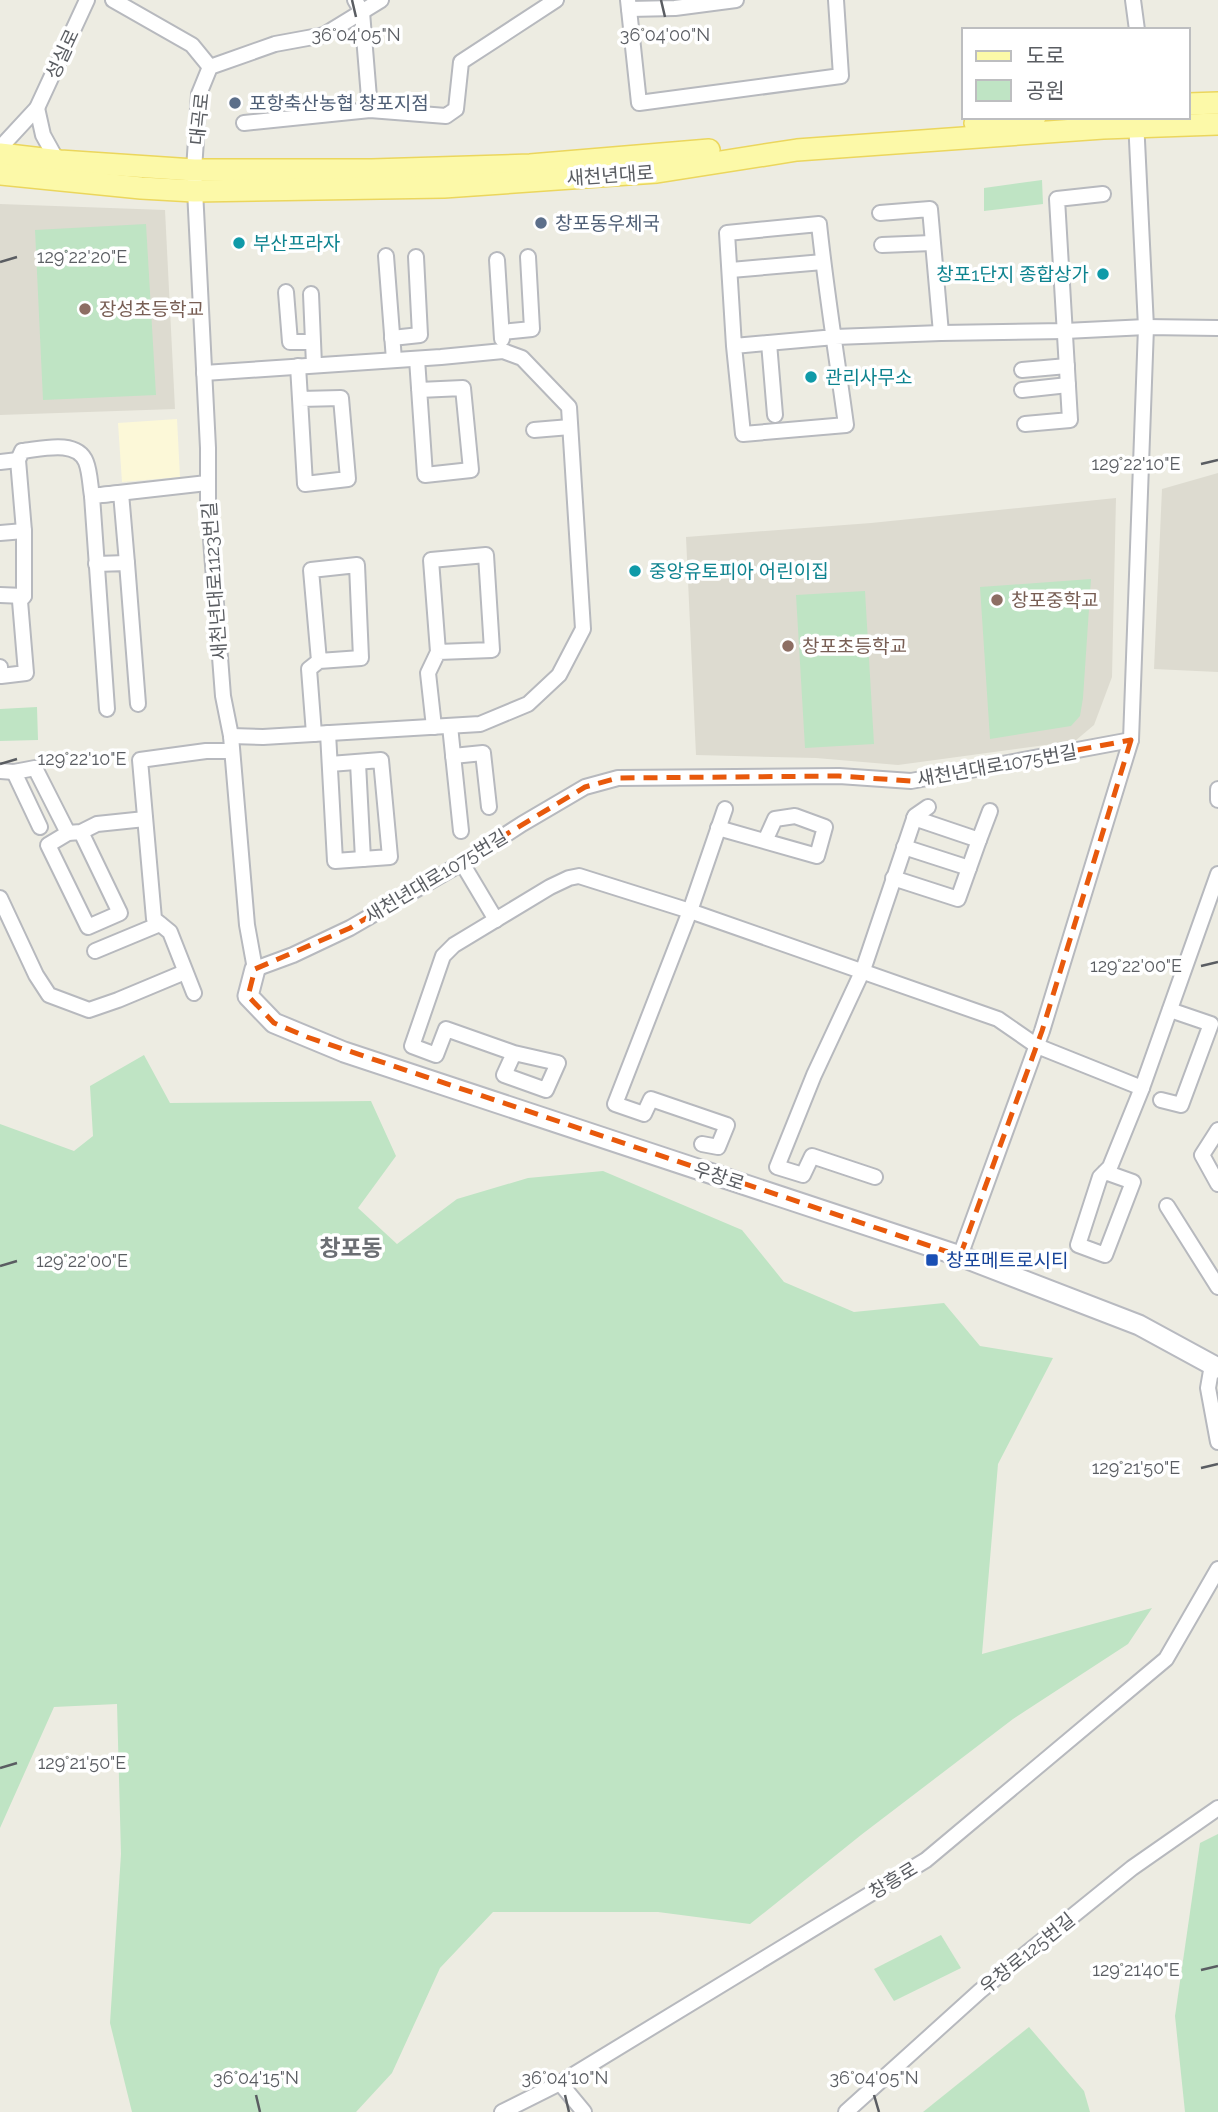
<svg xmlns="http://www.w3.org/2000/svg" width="1218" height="2112" viewBox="0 0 1218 2112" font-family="Raleway,'Noto Sans KR',sans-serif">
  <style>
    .commercial { fill: #fcf8d8 }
    .education { fill: #dddbd0 }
    .green { fill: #bfe4c4 }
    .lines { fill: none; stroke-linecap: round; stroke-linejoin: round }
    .minor-casing { stroke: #b7b9be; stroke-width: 18 }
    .secondary-casing { stroke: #b8bac0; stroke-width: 23 }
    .primary-casing { stroke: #ebd65d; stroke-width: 24 }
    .minor { stroke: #fff; stroke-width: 14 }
    .secondary { stroke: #fff; stroke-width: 19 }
    .primary { stroke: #fcf9a8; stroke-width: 21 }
    .marked { fill: none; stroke: #e8590c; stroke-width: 5; stroke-dasharray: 14 9; stroke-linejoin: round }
    .ticks { fill: none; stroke: #5a5d62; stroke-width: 2.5 }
    .service-dot { fill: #5c6f8a; stroke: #fff; stroke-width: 2.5 }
    .culture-dot { fill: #0f9aa8; stroke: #fff; stroke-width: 2.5 }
    .education-dot { fill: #8d6e63; stroke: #fff; stroke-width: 2.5 }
    .transit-dot { fill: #1a4fb4; stroke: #fff; stroke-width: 2.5 }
    .labels { text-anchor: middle; stroke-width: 7; stroke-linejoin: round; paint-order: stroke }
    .street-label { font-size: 19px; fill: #5a5d62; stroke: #fff }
    .service-label { font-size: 19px; fill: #4e5e75; stroke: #fff; text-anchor: start }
    .culture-label { font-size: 19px; fill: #0d838f; stroke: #fff; text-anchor: start }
    .education-label { font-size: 19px; fill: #785e54; stroke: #fff; text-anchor: start }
    .transit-label { font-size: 19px; fill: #164399; stroke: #fff; text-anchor: start }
    .quarter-label { font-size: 23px; font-weight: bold; fill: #6c6f74; stroke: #fff }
    .ticks-label { font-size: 18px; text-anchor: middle; fill: #5a5d62; stroke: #fff; stroke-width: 7; stroke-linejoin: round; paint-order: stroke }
  </style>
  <rect width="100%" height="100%" fill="#edece2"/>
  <!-- commercial -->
  <path class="commercial" d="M 177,419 L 180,477 L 122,482 L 118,423 Z"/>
  <!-- education -->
  <g class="education">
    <path d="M 0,204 L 165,210 L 175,409 L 0,415 Z"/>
    <path d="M 1218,473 L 1218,672 L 1154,669 L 1162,489 Z"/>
    <path d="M 1116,498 L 1112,677 L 1094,725 L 1075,741 L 898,765 L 816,758 L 696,755 L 686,537 L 871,523 Z"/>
  </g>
  <!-- green -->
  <g class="green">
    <path d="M 1042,180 L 1043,204 L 984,211 L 984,188 Z"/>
    <path d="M 146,224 L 156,395 L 43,400 L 35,230 Z"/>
    <path d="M 1091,579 L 1083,698 L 1080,716 L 1071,726 L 990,739 L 980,587 Z"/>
    <path d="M 865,591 L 874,744 L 805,748 L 796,595 Z"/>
    <path d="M 37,707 L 38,740 L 0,741 L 0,709 Z"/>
    <path d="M 144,1055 L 170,1103 L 371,1101 L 396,1156 L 358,1208 L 397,1244 L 457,1199 L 528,1178 L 603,1171 L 742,1230 L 784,1282 L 854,1312 L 944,1303 L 980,1346 L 1053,1358 L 998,1464 L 982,1654 L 1152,1608 L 1128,1644 L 1013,1719 L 861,1835 L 750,1924 L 658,1912 L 493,1912 L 440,1968 L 392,2073 L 356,2112 L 132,2112 L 110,2023 L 121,1854 L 117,1704 L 54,1707 L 0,1828 L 0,1124 L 74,1151 L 93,1136 L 90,1086 Z"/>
    <path d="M 1218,1834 L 1218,2112 L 1185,2112 L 1175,2016 L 1200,1843 Z"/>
    <path d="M 941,1935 L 961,1968 L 894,2001 L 874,1969 Z"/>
    <path d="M 1029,2027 L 1084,2091 L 1090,2112 L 923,2112 Z"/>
  </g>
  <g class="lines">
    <!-- minor casing -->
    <g class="minor-casing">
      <g id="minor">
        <path d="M 113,0 L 192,45 L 210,67"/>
        <path d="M 355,0 L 362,12 L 370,110"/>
        <path d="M 381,0 L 324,35 L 275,44 L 210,67 L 199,94 L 194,170 L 208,448 L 208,500 L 223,696 L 231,736 L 247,925 L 255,969 L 293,955 L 350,928 L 462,863 L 522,824 L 585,787 L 618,778 L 839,776 L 911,781 L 1131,740"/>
        <path d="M 628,0 L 639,103 L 841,76 L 836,0"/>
        <path d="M 1133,0 L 1137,30"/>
        <path d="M 629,9 L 675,8 L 736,0"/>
        <path d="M 37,108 L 43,135 L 59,164"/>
        <path d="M 244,123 L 370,110 L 446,116 L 456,109 L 461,62 L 556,0"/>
        <path d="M 0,148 L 37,108 L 87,0"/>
        <path d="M 880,213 L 930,209 L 941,333"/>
        <path d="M 882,245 L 932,243"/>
        <path d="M 386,256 L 394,360"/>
        <path d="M 497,260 L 502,339"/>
        <path d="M 731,270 L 823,262"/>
        <path d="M 286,292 L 290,342 L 312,342"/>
        <path d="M 311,294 L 314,365"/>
        <path d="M 502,332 L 532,329 L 528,257"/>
        <path d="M 392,338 L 420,335 L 416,257"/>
        <path d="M 769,343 L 775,415"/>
        <path d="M 734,346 L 727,233 L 819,224 C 826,291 837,358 846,425 L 743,434 L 734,346 L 835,337 L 941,333 L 1065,331 L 1146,327 L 1218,328"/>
        <path d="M 417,359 L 425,475 L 471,470 L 463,388 L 419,390"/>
        <path d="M 298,366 L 300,399 L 341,398 L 348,479 L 305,484 L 300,399"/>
        <path d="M 1022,370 L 1067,366"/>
        <path d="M 204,373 L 441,357 L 503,351 L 522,358 L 569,407 L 583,629 L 559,675 L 528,704 L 480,724 L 263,737 L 231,736"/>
        <path d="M 1022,390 L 1068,385"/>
        <path d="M 1025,424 L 1070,420 L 1057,199 L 1103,194"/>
        <path d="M 534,430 L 570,427"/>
        <path d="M 0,462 L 18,460"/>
        <path d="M 0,533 L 24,531"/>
        <path d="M 96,564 L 127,563 L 138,704"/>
        <path d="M 0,595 L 24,596"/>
        <path d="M 0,667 L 1,676 L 26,673 L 20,601 L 24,596 L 24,531 L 18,460 L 22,451 C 41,449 77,439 86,462 C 90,472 90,485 92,496 L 207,483"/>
        <path d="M 107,709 L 92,496 L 121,493 L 127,563"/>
        <path d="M 450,726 L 461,831"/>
        <path d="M 434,727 L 428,673 L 438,652 L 492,650 L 486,555 L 431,560 L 438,652"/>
        <path d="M 328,733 L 335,861 L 390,857 L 381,760 L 330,764"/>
        <path d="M 314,734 L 309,669 L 319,661 L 361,658 L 357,565 L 311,570 L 319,661"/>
        <path d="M 453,756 L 483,753 L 489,807"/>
        <path d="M 358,763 L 363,859"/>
        <path d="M 0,771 L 14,772"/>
        <path d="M 1218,789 L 1218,800"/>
        <path d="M 914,818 L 979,840 L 990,811"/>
        <path d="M 40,827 L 14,772 L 35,768 L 68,833"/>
        <path d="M 718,828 L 817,856 L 825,827 L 795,816 L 775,819 L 765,841"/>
        <path d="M 81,832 L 68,833 L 48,845 L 88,927 L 120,913 L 81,832 L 97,824 L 145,819"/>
        <path d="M 904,847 L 969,868"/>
        <path d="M 462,863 L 496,920"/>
        <path d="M 893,878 L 958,899 L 979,840"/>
        <path d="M 0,898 L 36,975 L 49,995 L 89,1010 L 118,1000 L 185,972"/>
        <path d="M 95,951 L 160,924"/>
        <path d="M 194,993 L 170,932 L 154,919 L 140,760 L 206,751 L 232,751"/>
        <path d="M 514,1053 L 558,1063 L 546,1090 L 504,1075 L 514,1053 L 446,1029 L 436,1055 L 412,1046 L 443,956 L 454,945 L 550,887 L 569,878 L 579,876 L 690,911 L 998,1019 L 1037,1046 L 1142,1088"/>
        <path d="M 1161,1100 L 1181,1105 L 1211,1024 L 1170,1010"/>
        <path d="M 1218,1130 L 1202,1155 L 1218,1184"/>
        <path d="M 702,1144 L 718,1147 L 727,1125 L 651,1099 L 644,1114 L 615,1104 L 690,911 L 725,809"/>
        <path d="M 1105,1172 L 1133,1182 L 1105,1255 L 1078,1245 L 1100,1177 L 1110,1167 L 1142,1088 L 1218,874"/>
        <path d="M 875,1177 L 812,1156 L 803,1175 L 777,1167 L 814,1075 L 863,970 L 915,816 L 928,807"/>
        <path d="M 1167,1206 L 1218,1287"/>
        <path d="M 960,1256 L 1042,1031 L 1131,740 L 1146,327 L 1136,120"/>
        <path d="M 1212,1365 L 1208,1388 L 1218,1442"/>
        <path d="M 560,2083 L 584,2112"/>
        <path d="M 502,2112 L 560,2083 L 926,1860 L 1166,1659 L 1218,1569"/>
        <path d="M 846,2112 L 980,1991 L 1132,1868 L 1218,1808"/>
      </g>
    </g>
    <!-- secondary casing -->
    <g class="secondary-casing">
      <path id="secondary" d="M 255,969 L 248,996 L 274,1023 L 344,1052 L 960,1256 L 1139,1325 L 1218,1368"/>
    </g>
    <!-- primary casing -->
    <g class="primary-casing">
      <g id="primary">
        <path d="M 1188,104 L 1218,103"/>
        <path d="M 975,123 L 1035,117"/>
        <path d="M 0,154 L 60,161 L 194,170 L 372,170 L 530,165 L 709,150"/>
        <path d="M 0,174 L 141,188 L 194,191 L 444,187 L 657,172 L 797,150 L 1103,128 L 1218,124"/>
      </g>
    </g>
    <!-- minor -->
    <use href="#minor" class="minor"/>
    <!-- secondary -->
    <use href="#secondary" class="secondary"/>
    <!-- primary -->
    <use href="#primary" class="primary"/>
  </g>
  <!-- marked area -->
  <path class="marked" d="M 1131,740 L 1042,1031 L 960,1256 L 307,1037 L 274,1023 L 248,996 L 255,969 L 350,928 L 585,787 L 618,778 L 839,776 L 911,781 Z"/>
  <!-- ticks -->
  <path class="ticks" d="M 352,0 L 356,17M 661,0 L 665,17M 0,262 L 17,257M 1201,464 L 1218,460M 0,764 L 17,759M 1201,966 L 1218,962M 0,1266 L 17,1261M 1201,1468 L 1218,1464M 0,1768 L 17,1763M 1201,1970 L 1218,1966M 256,2095 L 260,2112M 565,2095 L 569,2112M 874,2095 L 879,2112"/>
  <!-- markers -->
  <g class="service-dot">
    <circle cx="235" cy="103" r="7"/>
    <circle cx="541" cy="223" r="7"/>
  </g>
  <g class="culture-dot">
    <circle cx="239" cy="243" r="7"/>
    <circle cx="1103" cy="274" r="7"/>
    <circle cx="811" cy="377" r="7"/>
    <circle cx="635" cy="571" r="7"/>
  </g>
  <g class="education-dot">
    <circle cx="85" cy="309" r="7"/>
    <circle cx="997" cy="600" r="7"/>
    <circle cx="788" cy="646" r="7"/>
  </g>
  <rect class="transit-dot" x="925" y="1253" width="14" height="14" rx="3.5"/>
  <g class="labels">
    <!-- street labels -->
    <g class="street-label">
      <text transform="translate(62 54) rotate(-65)" y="7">성실로</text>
      <text transform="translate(199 119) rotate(-84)" y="7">대곡로</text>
      <text transform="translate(610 175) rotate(-4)" y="7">새천년대로</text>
      <text transform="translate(214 581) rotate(-94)" y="7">새천년대로1123번길</text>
      <text transform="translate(997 765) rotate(-10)" y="7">새천년대로1075번길</text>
      <text transform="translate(436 876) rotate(-31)" y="7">새천년대로1075번길</text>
      <text transform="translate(719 1176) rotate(18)" y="7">우창로</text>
      <text transform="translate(893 1880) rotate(-31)" y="7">창흥로</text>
      <text transform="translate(1027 1953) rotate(-39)" y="7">우창로125번길</text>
    </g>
    <!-- service labels -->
    <g class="service-label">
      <text x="249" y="110">포항축산농협 창포지점</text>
      <text x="555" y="230">창포동우체국</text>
    </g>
    <!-- culture labels -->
    <g class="culture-label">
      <text x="253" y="250">부산프라자</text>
      <text x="1089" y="281" text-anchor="end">창포1단지 종합상가</text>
      <text x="825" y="384">관리사무소</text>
      <text x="649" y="578">중앙유토피아 어린이집</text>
    </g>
    <!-- education labels -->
    <g class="education-label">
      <text x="99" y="316">장성초등학교</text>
      <text x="1011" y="607">창포중학교</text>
      <text x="802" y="653">창포초등학교</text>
    </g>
    <!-- transit labels -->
    <g class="transit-label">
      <text x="946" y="1267">창포메트로시티</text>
    </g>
    <!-- quarter labels -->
    <g class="quarter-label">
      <text x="351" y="1256">창포동</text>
    </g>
  </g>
  <g class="ticks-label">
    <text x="356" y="41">36°04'05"N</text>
    <text x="665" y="41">36°04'00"N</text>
    <text x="82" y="263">129°22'20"E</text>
    <text x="1136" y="470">129°22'10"E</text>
    <text x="82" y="765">129°22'10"E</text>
    <text x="1136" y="972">129°22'00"E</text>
    <text x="82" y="1267">129°22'00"E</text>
    <text x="1136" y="1474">129°21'50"E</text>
    <text x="82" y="1769">129°21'50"E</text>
    <text x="1136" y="1976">129°21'40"E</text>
    <text x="256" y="2084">36°04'15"N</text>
    <text x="565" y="2084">36°04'10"N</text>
    <text x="874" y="2084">36°04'05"N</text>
  </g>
  <!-- legend -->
  <rect x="962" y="28" width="228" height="91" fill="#ffffff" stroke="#bdbec0" stroke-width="2"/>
  <rect x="976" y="51" width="35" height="10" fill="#fcf9a8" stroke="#bdbec0" stroke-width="2"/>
  <text x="1026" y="63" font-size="21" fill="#5a5d62">도로</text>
  <rect x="976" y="80" width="35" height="21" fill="#bfe4c4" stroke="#bdbec0" stroke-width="2"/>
  <text x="1026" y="98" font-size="21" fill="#5a5d62">공원</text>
</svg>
